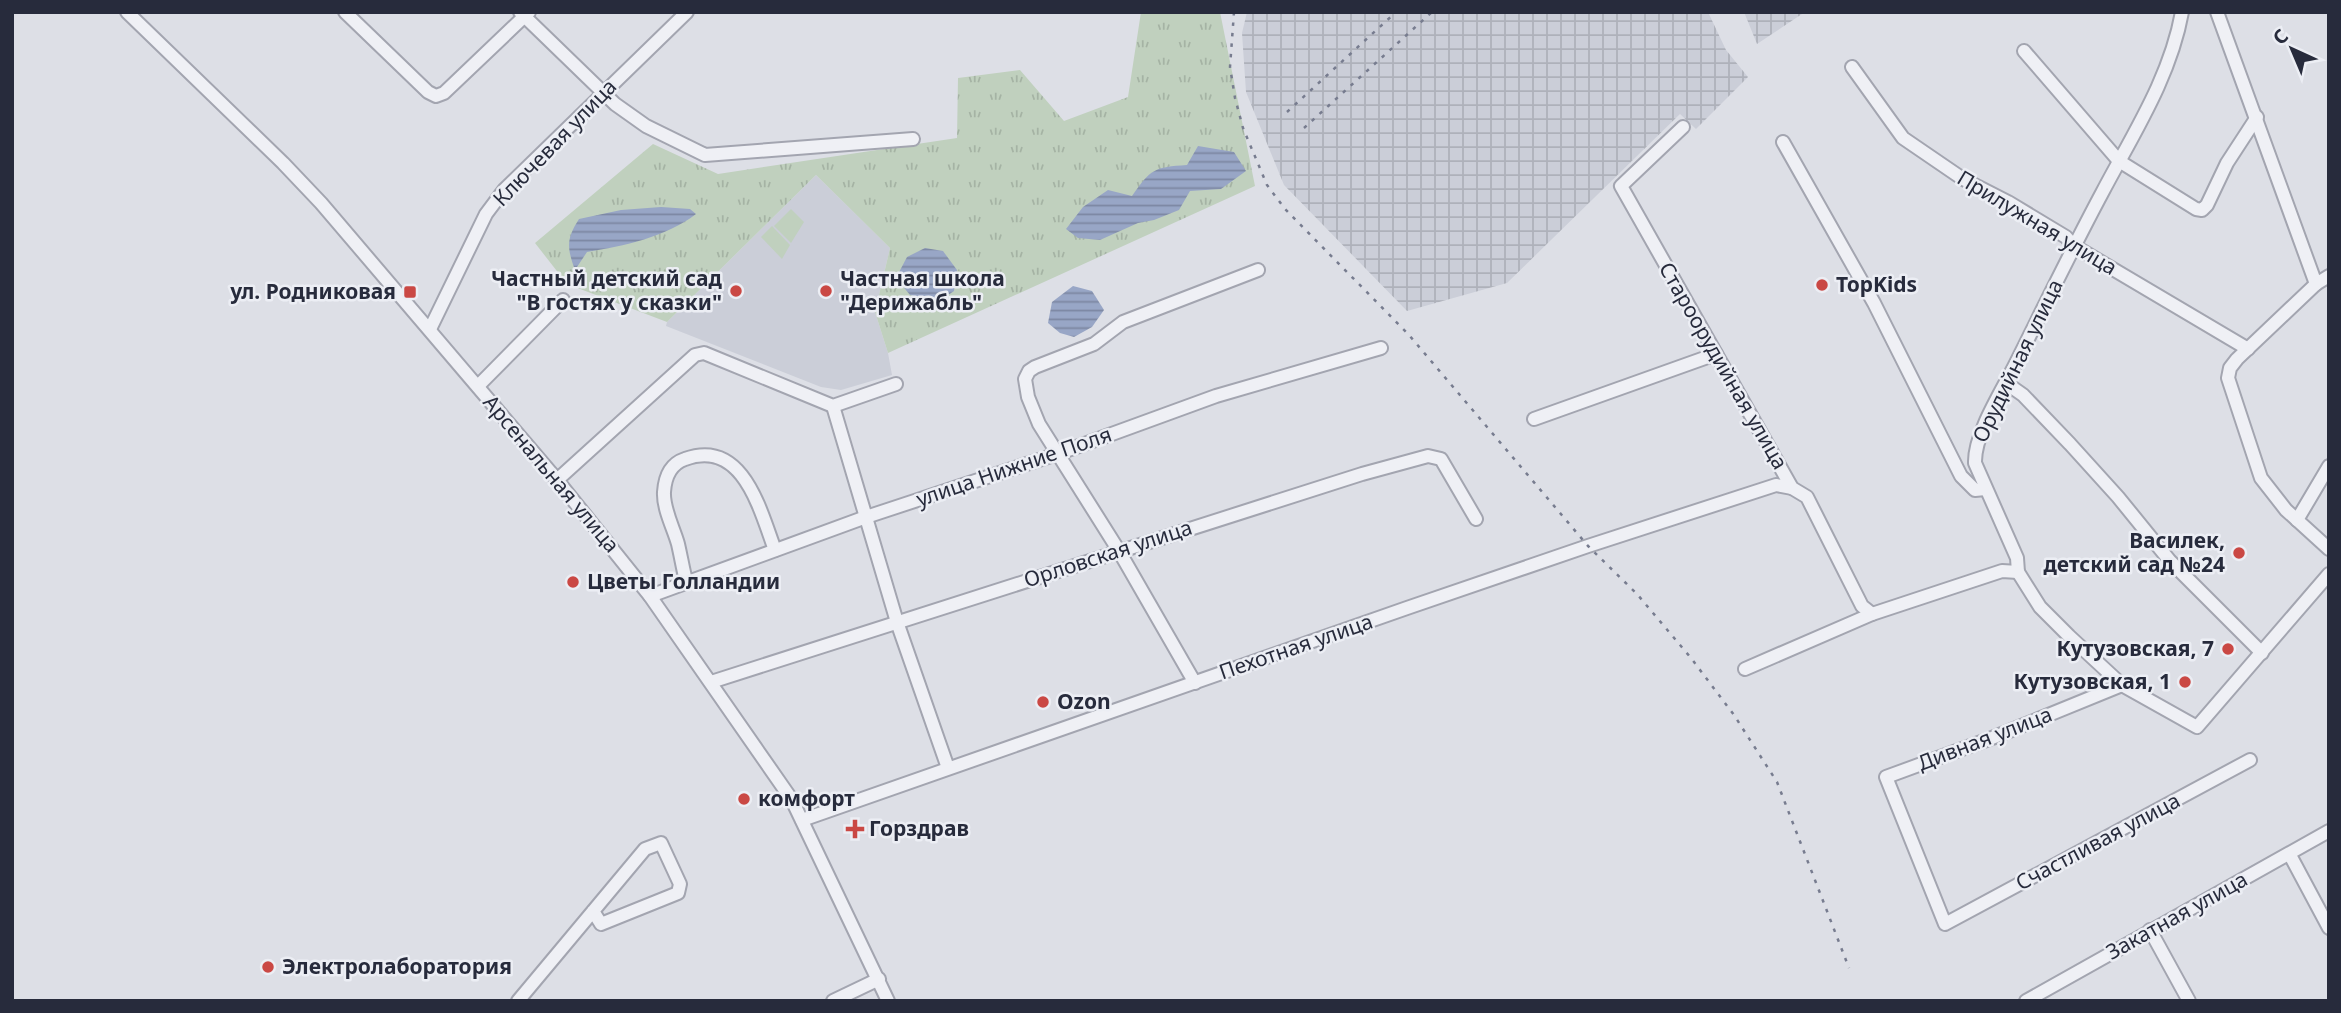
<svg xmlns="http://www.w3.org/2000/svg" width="2341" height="1013" viewBox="0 0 2341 1013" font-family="'Noto Sans',sans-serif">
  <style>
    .built { fill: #cbced8 }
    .industrial { fill: url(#industrial-grid) }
    .grass { fill: url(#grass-tufts) }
    .garden { fill: #c0d0be }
    .water { fill: url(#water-rules) }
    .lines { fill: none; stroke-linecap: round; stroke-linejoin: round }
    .minor-casing { stroke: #a3a5b0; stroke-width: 16 }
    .minor { stroke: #eff0f5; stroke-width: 12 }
    .rail { stroke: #777c8f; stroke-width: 2.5; stroke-dasharray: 3.5 7; stroke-linecap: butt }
    .poi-dot { fill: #ca4844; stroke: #eceef4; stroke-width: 2.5 }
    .labels { text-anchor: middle; stroke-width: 5; stroke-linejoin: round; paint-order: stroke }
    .street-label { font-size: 21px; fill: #272b3c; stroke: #eceef4 }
    .poi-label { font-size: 21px; font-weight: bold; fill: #272b3c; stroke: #eceef4; text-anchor: start }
  </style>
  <defs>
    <pattern id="industrial-grid" width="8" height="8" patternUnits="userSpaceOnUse" patternTransform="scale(1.75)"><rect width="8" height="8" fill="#cbced8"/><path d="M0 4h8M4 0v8" fill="none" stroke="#aeb1ba"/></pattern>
    <pattern id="grass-tufts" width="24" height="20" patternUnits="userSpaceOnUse" patternTransform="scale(1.75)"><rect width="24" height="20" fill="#c0d0be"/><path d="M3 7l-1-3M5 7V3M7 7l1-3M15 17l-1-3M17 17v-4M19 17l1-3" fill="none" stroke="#a5b3a4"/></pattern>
    <pattern id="water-rules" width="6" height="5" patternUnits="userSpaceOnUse" patternTransform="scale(1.75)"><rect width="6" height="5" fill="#98a6c6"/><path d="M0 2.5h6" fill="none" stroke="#7c87a2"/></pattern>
  </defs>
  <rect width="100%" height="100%" fill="#dddfe6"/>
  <!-- built -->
  <path class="built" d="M 816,175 L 890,248 L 875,312 L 888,353 L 892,375 L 841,390 L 821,387 L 666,326 L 667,322 Z"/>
  <!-- industrial -->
  <g class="industrial">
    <path d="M 1247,12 L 1708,12 L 1726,50 L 1748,77 L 1696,129 L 1680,114 L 1507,283 L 1407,311 L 1284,185 L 1246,92 L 1242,33 Z"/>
    <path d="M 1744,12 L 1805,12 L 1757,44 Z"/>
  </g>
  <!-- grass -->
  <path class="grass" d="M 1141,12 L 1220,12 L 1255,186 L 888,353 L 875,312 L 890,248 L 816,175 L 667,322 L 567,284 L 535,243 L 653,144 L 718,174 L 957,138 L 958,78 L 1020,70 L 1064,121 L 1128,97 Z"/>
  <!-- garden -->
  <g class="garden">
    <path d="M 791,209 L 804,222 L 791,243 L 774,226 Z"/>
    <path d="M 772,226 L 790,245 L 782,259 L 761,237 Z"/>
  </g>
  <!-- water -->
  <g class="water">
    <path d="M 1198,146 L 1234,152 L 1246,171 L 1221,189 L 1190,191 L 1179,210 L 1154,220 L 1138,223 L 1100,240 L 1078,238 L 1066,229 L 1083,207 L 1108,190 L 1132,196 C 1151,169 1154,167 1187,165 Z"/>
    <path d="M 661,207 L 690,209 L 696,214 C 666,237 624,246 587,252 L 575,270 C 567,248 566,239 579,219 L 621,210 Z"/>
    <path d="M 925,248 L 943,251 L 957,270 L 954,291 L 938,302 L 910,295 L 896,278 L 907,257 Z"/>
    <path d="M 1073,286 L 1092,291 L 1104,310 L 1092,327 L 1074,337 L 1060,333 L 1048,323 L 1052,302 Z"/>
  </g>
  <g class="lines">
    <!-- minor casing -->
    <g class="minor-casing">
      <g id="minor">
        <path d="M 127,12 L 283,163 L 321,203 L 557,480 L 650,596 L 792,800 L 888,1001"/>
        <path d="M 345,12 L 428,92 L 436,96 L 444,93 L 529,12"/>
        <path d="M 520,12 L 615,104 L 646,126 L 705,155 L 913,139"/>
        <path d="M 2182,12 C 2170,78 2133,134 2102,193 C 2072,249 2044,307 2015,365 C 2002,391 1974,434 1975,463 L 2017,558 L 2018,572 L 2040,607 L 2069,636 L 2122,685 L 2197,727 L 2329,574"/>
        <path d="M 2217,12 L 2316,284"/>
        <path d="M 2024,51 L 2119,161 L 2196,209 L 2202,210 L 2207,205 L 2227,163 L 2257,117"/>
        <path d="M 1852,67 L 1903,138 L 1963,179 L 2008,202 L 2066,237 L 2074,246 L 2248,349"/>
        <path d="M 1683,127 L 1621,186 L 1792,488 L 1807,497 L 1862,606 L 1872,614"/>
        <path d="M 1783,142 L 1874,303 L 1961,476 L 1975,490 L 1985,489"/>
        <path d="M 2329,276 L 2316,284 L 2237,359 L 2230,368 L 2228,378 L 2261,478 L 2286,510 L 2329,549"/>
        <path d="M 430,329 L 486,214 L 504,190 L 687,12"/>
        <path d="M 2006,383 L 2023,395 L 2070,444 L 2118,497 L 2170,561 L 2262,653"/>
        <path d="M 478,386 L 563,300"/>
        <path d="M 833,406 L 897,622 L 948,768"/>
        <path d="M 1534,419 L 1716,354"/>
        <path d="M 557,480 L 695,355 L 704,353 L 833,406 L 896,384"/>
        <path d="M 2297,520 L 2329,466"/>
        <path d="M 686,581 C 683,569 681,557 678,544 C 674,529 663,509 664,492 C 665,477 670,464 685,459 C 743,438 760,510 775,550"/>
        <path d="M 650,596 L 866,517 L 1057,454 L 1216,396 L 1381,348"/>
        <path d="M 1745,669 L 1872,614 L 2002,571 L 2018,572"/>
        <path d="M 711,682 L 1362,474 L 1428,456 L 1441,459 L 1476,519"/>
        <path d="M 1195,683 L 1119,551 L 1039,424 L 1028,397 L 1025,379 L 1029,371 L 1035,367 L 1094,344 L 1123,322 L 1258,270"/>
        <path d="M 2122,685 L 1992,738 L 1886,777 L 1945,924 L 2250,760"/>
        <path d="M 802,820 L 1407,608 L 1588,546 L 1776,485 L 1792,488"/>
        <path d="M 2290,855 L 2329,928"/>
        <path d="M 2150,930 L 2189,1001"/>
        <path d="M 518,1001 L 645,849 L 661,843 L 680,884 L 678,893 L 601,924 L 593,911"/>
        <path d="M 833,1001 L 879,979"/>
        <path d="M 2026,1001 L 2329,831"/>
      </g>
    </g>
    <!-- minor -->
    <use href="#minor" class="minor"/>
    <!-- rail -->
    <g class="rail">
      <path d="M 1234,12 L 1230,67 L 1235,98 L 1243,128 L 1267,185 L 1285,209 L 1409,335 L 1588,546 L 1637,594 L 1691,658 L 1734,715 L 1777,782 L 1849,968"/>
      <path d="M 1287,112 L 1396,12"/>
      <path d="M 1304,128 L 1432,12"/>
    </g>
  </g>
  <!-- markers -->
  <g class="poi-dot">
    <circle cx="1822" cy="285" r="7"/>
    <circle cx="736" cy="291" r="7"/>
    <circle cx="826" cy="291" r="7"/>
    <rect x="403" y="285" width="14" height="14" rx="3.5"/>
    <circle cx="2239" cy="553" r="7"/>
    <circle cx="573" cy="582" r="7"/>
    <circle cx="2228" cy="649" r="7"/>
    <circle cx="2185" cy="682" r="7"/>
    <circle cx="1043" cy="702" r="7"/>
    <circle cx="744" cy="799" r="7"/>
    <path d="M851.5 818.5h7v7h7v7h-7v7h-7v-7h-7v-7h7z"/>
    <circle cx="268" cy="967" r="7"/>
  </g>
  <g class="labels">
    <!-- street labels -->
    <g class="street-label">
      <text transform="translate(555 143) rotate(-46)" y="7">Ключевая улица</text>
      <text transform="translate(2037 223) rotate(31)" y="7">Прилужная улица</text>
      <text transform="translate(2018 361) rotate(-64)" y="7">Орудийная улица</text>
      <text transform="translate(1723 366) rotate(60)" y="7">Староорудийная улица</text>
      <text transform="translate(1014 467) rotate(-19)" y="7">улица Нижние Поля</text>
      <text transform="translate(551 474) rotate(50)" y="7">Арсенальная улица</text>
      <text transform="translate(1108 554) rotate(-18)" y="7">Орловская улица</text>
      <text transform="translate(1296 647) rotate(-19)" y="7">Пехотная улица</text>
      <text transform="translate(1985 739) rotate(-21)" y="7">Дивная улица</text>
      <text transform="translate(2098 842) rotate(-28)" y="7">Счастливая улица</text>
      <text transform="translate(2177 916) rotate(-29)" y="7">Закатная улица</text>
    </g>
    <!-- poi labels -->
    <g class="poi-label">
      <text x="722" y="286" text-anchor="end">Частный детский сад<tspan x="722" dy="24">"В гостях у сказки"</tspan></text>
      <text x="840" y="286">Частная школа<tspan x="840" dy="24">"Дерижабль"</tspan></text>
      <text x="1836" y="292">TopKids</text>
      <text x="396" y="299" text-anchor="end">ул. Родниковая</text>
      <text x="2225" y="548" text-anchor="end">Василек,<tspan x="2225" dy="24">детский сад №24</tspan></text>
      <text x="587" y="589">Цветы Голландии</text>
      <text x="2214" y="656" text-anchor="end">Кутузовская, 7</text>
      <text x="2171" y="689" text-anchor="end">Кутузовская, 1</text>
      <text x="1057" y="709">Ozon</text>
      <text x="758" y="806">комфорт</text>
      <text x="869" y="836">Горздрав</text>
      <text x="282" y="974">Электролаборатория</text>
    </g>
  </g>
  <!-- border -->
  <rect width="2341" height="1013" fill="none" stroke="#272b3c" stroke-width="28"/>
  <!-- north arrow -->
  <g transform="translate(2292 49) rotate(316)" stroke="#eceef4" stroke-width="5" paint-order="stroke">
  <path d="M0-5L12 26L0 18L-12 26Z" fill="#272b3c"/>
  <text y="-10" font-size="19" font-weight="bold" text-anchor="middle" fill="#272b3c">С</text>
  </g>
</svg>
